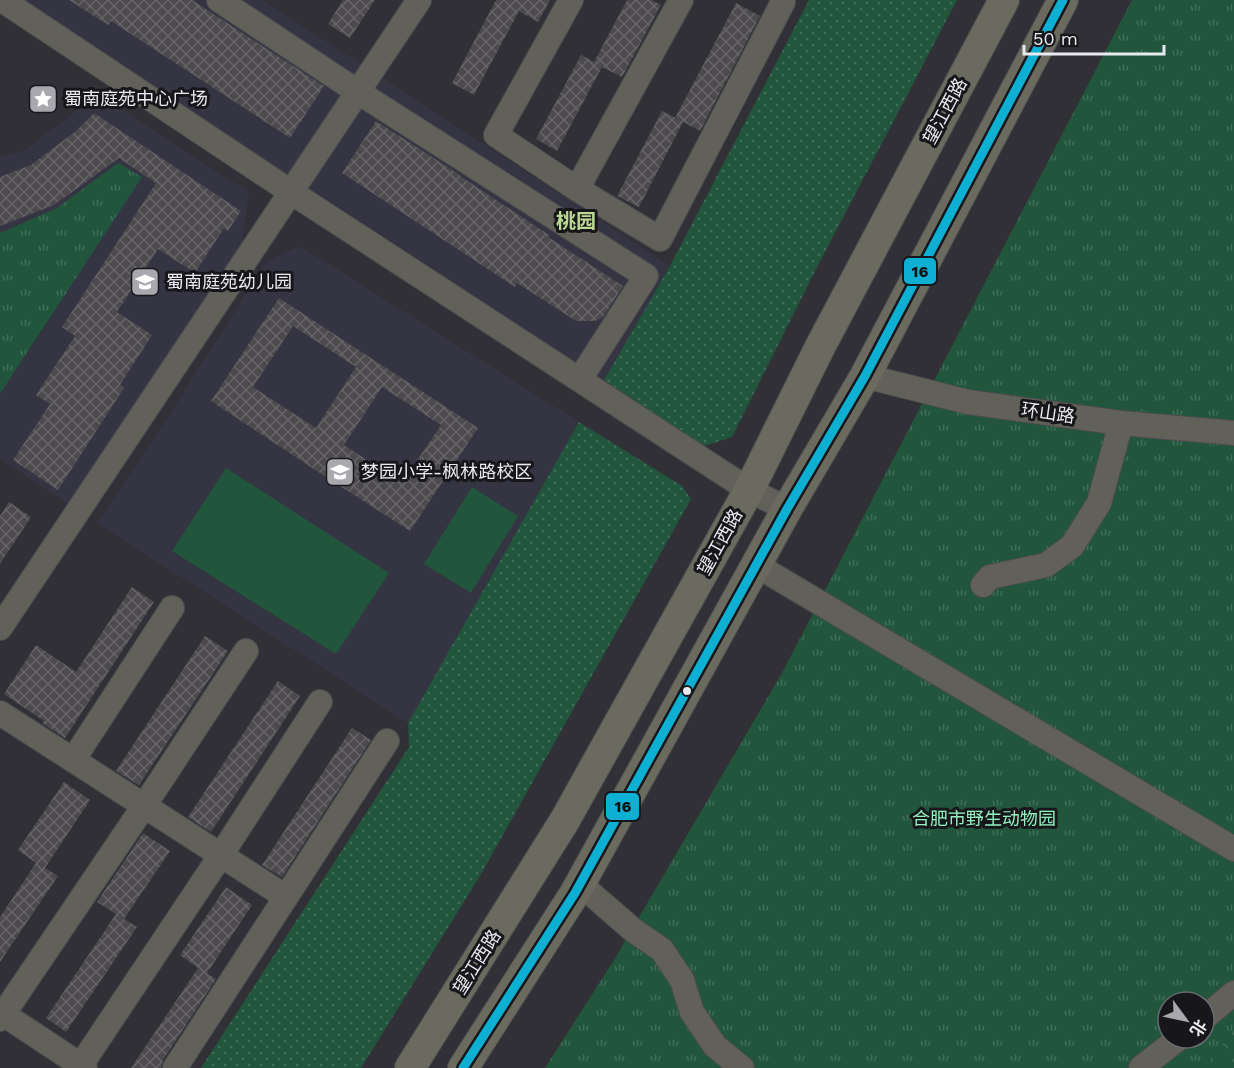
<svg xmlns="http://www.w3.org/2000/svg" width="1234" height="1068" viewBox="0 0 1234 1068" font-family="'Work Sans','Noto Sans SC',sans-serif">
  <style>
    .built { fill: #353443 }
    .grass { fill: url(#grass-tufts); fill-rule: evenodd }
    .forest { fill: url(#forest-crowns) }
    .garden { fill: url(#garden-dots) }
    .pitch { fill: #21563d }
    .building { fill: url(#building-cross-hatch); fill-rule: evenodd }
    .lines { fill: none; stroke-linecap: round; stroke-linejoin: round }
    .minor-casing { stroke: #4c4b4f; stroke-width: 26 }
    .major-casing { stroke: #4c4b4f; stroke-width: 32 }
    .minor { stroke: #61615a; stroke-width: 24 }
    .major { stroke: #6a6a5f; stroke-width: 30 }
    .bus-1-casing { stroke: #17171b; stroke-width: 14 }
    .bus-1 { stroke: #0dafd3; stroke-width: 9 }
    .bus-dot { fill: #e9e9f0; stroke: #17171b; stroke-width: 2 }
    .labels { text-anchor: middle; stroke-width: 6; stroke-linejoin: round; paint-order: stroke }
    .poi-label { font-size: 18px; fill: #e9e9f0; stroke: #17171b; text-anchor: start }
    .street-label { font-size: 18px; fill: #e9e9f0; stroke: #17171b }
    .park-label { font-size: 18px; fill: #90f1bc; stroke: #17171b }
    .neighbourhood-label { font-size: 20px; font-weight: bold; fill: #bcd991; stroke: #17171b }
    .line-badge { stroke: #17171b; stroke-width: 2 }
    .pale-badge-label { font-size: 16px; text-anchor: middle; font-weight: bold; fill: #111 }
  </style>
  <defs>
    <pattern id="grass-tufts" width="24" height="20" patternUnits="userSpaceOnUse" patternTransform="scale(1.5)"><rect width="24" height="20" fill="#21563d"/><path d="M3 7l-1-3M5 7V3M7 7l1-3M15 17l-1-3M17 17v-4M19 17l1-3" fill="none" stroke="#416e59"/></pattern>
    <pattern id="forest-crowns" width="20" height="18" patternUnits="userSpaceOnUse" patternTransform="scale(1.5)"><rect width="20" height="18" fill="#21563d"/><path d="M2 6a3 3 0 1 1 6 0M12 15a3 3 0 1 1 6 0" fill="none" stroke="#416e59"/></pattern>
    <pattern id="garden-dots" width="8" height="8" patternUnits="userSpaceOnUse" patternTransform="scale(1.5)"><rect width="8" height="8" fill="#21563d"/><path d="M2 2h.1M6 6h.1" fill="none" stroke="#416e59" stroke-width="1.8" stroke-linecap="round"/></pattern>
    <pattern id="building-cross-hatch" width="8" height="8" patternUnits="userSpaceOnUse" patternTransform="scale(1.5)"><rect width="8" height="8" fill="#4c4a4d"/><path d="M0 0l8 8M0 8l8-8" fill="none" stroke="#666467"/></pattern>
  </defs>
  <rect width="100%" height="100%" fill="#313036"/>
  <!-- built -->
  <g class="built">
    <path d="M 20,0 L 263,0 L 670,266 L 604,380 L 344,210 L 107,59 Z"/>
    <path d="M 92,91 L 249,192 L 242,242 L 68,504 L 0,459 L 0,394 L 48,323 L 118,163 L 57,208 L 0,233 L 0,157 L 25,150 L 80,108 Z"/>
    <path d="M 300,246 L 579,422 L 408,723 L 97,523 L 173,409 L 267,261 Z"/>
  </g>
  <!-- grass -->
  <g class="grass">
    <path d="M 1132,0 L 1234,0 L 1234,1068 L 545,1068 L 614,960 L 782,673 ZM 1168,1002 L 1204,1002 L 1204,1038 L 1168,1038 Z"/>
    <path d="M 118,163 L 142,177 L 0,394 L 0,233 L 57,208 Z"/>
  </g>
  <!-- forest -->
  <path class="forest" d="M 1234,1030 L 1234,1068 L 1203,1068 Z"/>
  <!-- garden -->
  <g class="garden">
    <path d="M 809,0 L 957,0 L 816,269 L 732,437 L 701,447 L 604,380 L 670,266 Z"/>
    <path d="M 579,422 L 682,486 L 691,499 L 481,874 L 361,1068 L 201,1068 L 409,747 L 408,723 Z"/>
  </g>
  <!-- pitch -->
  <g class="pitch">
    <path d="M 226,468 L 389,573 L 336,654 L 172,551 Z"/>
    <path d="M 472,487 L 518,516 L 471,593 L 424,564 Z"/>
  </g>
  <!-- building -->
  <g class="building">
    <path d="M 69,0 L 192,0 L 324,86 L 290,138 L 111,21 L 108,25 Z"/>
    <path d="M 343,0 L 375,0 L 350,38 L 328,24 Z"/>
    <path d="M 496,0 L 550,0 L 538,22 L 519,11 L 474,95 L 452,83 Z"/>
    <path d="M 627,0 L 652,0 L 661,5 L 622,77 L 602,67 L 557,151 L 536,139 L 581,55 L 594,62 Z"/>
    <path d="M 736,3 L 760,16 L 700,131 L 683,122 L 639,207 L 617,196 L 662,111 L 680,120 L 675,118 Z"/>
    <path d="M 94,113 L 241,211 L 228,231 L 224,228 L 195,273 L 158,249 L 117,312 L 152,335 L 120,385 L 124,388 L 58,490 L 13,460 L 50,404 L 36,395 L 75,336 L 62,327 L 156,183 L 119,158 L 54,205 L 0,226 L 0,177 L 31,165 L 76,131 Z"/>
    <path d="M 376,121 L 460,175 L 460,176 L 549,235 L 548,237 L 623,286 L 603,317 L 595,321 L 576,321 L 517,283 L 515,287 L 342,173 Z"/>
    <path d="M 279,298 L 478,428 L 410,531 L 323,475 L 211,401 ZM 293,326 L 356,367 L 316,428 L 253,387 ZM 382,387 L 441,425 L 402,483 L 344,445 Z"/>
    <path d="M 9,502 L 31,517 L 0,564 L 0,516 Z"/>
    <path d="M 132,587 L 154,602 L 65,738 L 42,723 L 44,721 L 4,694 L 36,645 L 76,672 Z"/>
    <path d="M 205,636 L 228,651 L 139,785 L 116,771 Z"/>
    <path d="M 278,681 L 300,696 L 211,832 L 188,817 Z"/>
    <path d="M 352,728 L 371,740 L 282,877 L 262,865 Z"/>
    <path d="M 64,782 L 90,800 L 45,868 L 58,876 L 0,962 L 0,917 L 36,863 L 18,850 Z"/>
    <path d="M 143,833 L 170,851 L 124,919 L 137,927 L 66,1032 L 46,1018 L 116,914 L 97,902 Z"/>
    <path d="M 226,887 L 252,905 L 207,973 L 216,979 L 163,1060 L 161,1068 L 131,1068 L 198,968 L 180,955 Z"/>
  </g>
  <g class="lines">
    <!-- minor casing -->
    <g class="minor-casing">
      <g id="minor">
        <path d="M 2,0 L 294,194 L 749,490 L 787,509"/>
        <path d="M 219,0 L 358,92 L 646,276 L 580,379"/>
        <path d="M 571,0 L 496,135 L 577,189 L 660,239 L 783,2"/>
        <path d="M 577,189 L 681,0"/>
        <path d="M 865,376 L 968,402 L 1121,423 L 1234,433"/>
        <path d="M 756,565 L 1234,849"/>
        <path d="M 983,585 L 990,577 L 1046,565 L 1072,546 L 1099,503 L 1121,423"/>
        <path d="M 0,628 L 419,0"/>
        <path d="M 0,713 L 286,897 L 175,1068"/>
        <path d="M 73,760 L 172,608"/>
        <path d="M 580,884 L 633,930 L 662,950 L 682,980 L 692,1012 L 715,1046 L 742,1068"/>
        <path d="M 286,897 L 387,741"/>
        <path d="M 0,1012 L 85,1068"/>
        <path d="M 1204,1018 L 1234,993"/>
        <path d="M 0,1019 L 144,806 L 246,651"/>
        <path d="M 79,1068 L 221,855 L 320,702"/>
        <path d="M 1141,1068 L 1179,1038"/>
      </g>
    </g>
    <!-- major casing -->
    <g class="major-casing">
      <g id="major">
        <path d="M 410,1068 L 565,820 L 749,490 L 821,345 L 1004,0"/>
        <path d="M 463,1068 L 575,893 L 787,509 L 865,376 L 1063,0"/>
      </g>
    </g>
    <!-- minor -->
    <use href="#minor" class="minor"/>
    <!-- major -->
    <use href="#major" class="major"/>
    <!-- bus-1 casing -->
    <g class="bus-1-casing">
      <path id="bus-1" d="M 463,1068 L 575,893 L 787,509 L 865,376 L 1063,0"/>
    </g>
    <!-- bus-1 -->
    <use href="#bus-1" class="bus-1"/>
  </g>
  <!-- icons -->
  <defs>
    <g id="sight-square" transform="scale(1.5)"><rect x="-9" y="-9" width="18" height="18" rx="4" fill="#a9a8af" stroke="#17171b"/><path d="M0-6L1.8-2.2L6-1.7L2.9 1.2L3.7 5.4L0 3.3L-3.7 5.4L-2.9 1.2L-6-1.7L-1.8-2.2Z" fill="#fff"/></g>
    <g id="school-square" transform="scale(1.5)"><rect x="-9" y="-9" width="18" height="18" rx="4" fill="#a9a8af" stroke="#17171b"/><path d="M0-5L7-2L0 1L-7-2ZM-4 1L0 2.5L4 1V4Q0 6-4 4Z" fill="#fff"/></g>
  </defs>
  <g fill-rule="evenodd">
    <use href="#sight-square" x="43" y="99"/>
    <use href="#school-square" x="145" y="282"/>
    <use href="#school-square" x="340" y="472"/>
  </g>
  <!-- markers -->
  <circle class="bus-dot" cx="687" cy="691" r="5"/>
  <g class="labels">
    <!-- poi labels -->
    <g class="poi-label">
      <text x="64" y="105">蜀南庭苑中心广场</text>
      <text x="166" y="288">蜀南庭苑幼儿园</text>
      <text x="361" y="478">梦园小学-枫林路校区</text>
    </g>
    <!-- street labels -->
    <g class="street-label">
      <text transform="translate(945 111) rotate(-62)" y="6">望江西路</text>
      <text transform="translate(1048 413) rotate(8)" y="6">环山路</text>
      <text transform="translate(720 542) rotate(-61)" y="6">望江西路</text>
      <text transform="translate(477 962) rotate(-58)" y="6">望江西路</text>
    </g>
    <!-- park labels -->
    <g class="park-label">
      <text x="984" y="825">合肥市野生动物园</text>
    </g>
    <!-- neighbourhood labels -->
    <g class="neighbourhood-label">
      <text x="576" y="228">桃园</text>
    </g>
  </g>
  <g class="line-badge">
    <rect x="903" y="257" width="34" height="28" rx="6" fill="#0dafd3"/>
    <rect x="605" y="792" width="35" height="29" rx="6" fill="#0dafd3"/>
  </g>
  <g class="pale-badge-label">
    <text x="920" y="277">16</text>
    <text x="623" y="812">16</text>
  </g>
  <!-- north arrow -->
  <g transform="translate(1186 1020) rotate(123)"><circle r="28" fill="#17171b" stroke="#6b6b70" stroke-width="1.5"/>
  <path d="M0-4.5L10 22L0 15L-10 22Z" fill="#a9a8af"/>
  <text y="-9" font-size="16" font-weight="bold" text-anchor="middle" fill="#e9e9f0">北</text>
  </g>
  <!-- scale -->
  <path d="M1024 45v9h140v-9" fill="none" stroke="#e9e9f0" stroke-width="3"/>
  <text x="1033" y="45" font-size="18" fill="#e9e9f0" stroke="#17171b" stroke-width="4.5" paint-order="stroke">50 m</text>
</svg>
